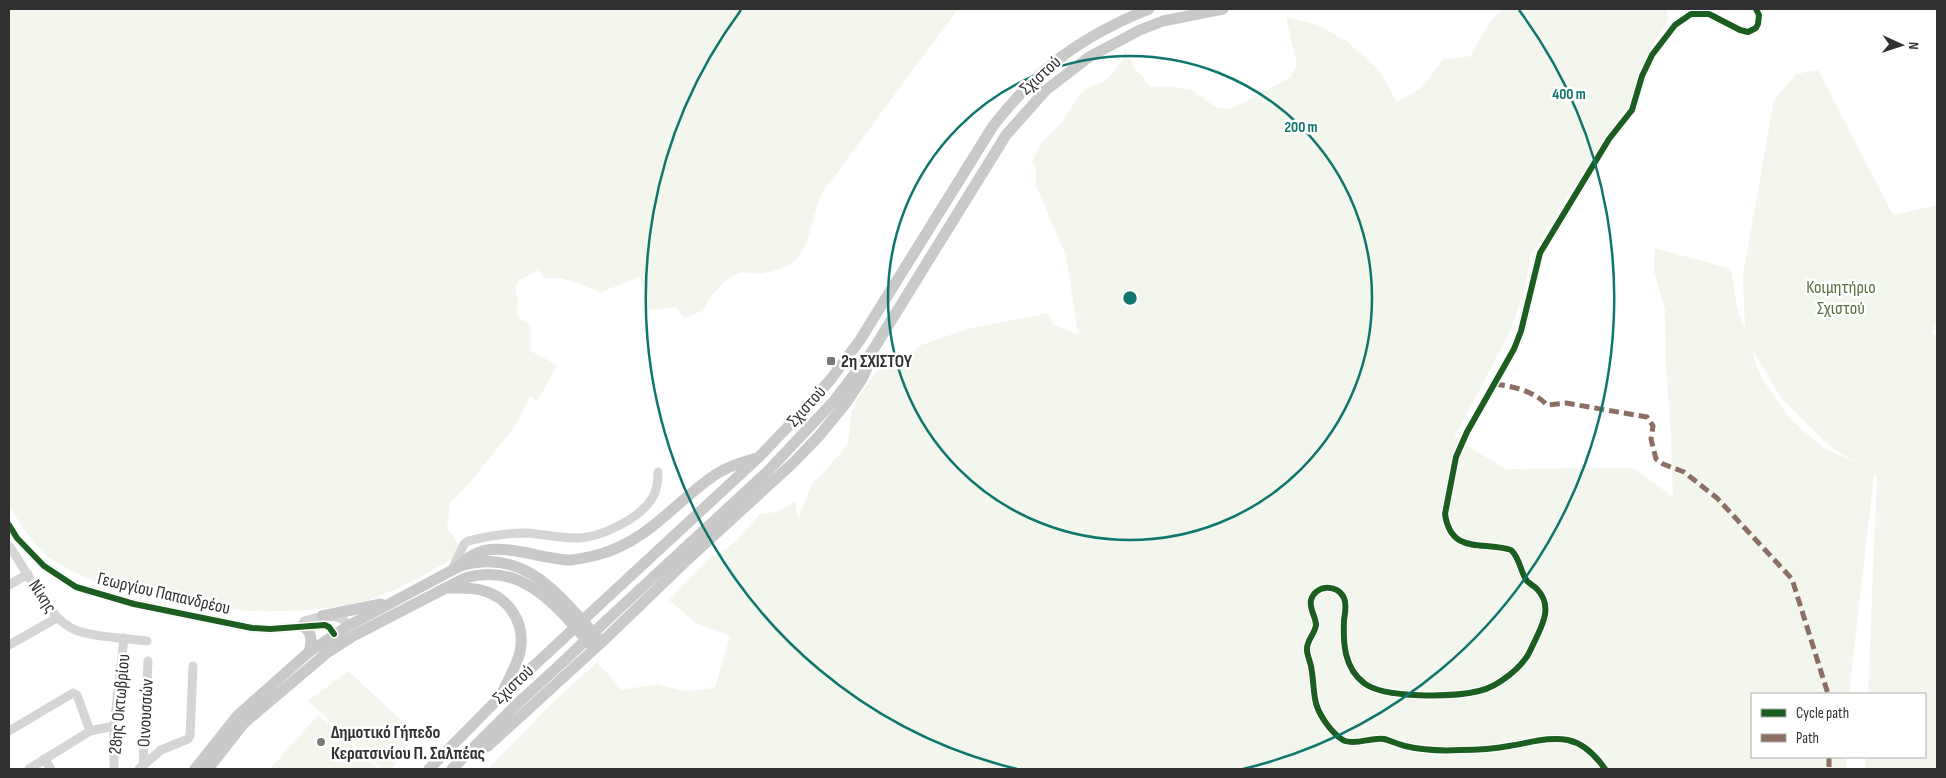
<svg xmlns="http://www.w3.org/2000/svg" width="1946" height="778" viewBox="0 0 1946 778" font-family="'Sofia Sans Condensed',sans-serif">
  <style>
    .green { fill: #f2f6ed; fill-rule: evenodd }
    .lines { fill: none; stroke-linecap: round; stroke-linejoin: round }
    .minor { stroke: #d5d5d5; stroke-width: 9 }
    .major { stroke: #c9c9c9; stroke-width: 11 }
    .major-bridge { stroke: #c9c9c9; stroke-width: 11 }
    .quiet { stroke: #8d6e63; stroke-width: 5; stroke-dasharray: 10 5; stroke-linecap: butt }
    .cycleway-casing { stroke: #fff; stroke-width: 9 }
    .cycleway { stroke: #1b5e20; stroke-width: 6 }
    .ring { fill: none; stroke: #0f766e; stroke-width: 2.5 }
    .poi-dot { fill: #797979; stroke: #fff; stroke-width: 2 }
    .labels { text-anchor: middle; stroke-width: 5; stroke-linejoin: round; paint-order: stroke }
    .street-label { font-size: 18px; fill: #313131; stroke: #fff }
    .park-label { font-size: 18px; fill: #58703b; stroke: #fff }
    .poi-label { font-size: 18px; font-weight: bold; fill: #313131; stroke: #fff; text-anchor: start }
    .centre { fill: #0f766e; stroke: #fff; stroke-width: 2.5 }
    .ring-label { font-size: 15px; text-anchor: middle; font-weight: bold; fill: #0f766e; stroke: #fff; stroke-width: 5; stroke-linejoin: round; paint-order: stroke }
  </style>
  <rect width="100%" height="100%" fill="#fff"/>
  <!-- green -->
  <g class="green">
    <path d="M 9,9 L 958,9 L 822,193 C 811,215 812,251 789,265 C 782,269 767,273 759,274 C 753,274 746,271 740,273 C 724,279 709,296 703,311 L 684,318 L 676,307 L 649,310 L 640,277 L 599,293 L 596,290 L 561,278 L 544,278 L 539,270 L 519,280 L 516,285 L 515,292 L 518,298 L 516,313 L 518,317 L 527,323 L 531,329 L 531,351 L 557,365 L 537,402 L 530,396 L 516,425 L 468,485 L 450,502 L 447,529 C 456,537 459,544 458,556 C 429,571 400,590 369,600 C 335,610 288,612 252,611 C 232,610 211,605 192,602 C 144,596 96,587 54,561 C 37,551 20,523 9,506 Z"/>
    <path d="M 1505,9 L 1667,9 L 1668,20 L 1648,52 L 1631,100 L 1584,170 L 1531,255 L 1524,292 L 1508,336 L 1454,438 L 1506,469 L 1634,468 L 1673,497 L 1671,435 L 1666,365 L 1665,310 L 1654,272 L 1654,248 L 1731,269 L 1737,308 L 1745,330 L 1743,275 L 1774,100 L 1796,74 L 1818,70 L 1893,215 L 1937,205 L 1937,320 L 1932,334 L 1937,336 L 1937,769 L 1865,769 L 1866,757 L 1925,757 L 1925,694 L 1868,694 L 1877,476 L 1874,474 L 1849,694 L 1752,694 L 1752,757 L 1846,757 L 1847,769 L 488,769 L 550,705 L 597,662 L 622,690 L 657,684 L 684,691 L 715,688 L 730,636 L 696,623 L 669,600 L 711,557 L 725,550 L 737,540 L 760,514 C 775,513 784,510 795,501 L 798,519 L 812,483 L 823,474 L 847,445 L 850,430 L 851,414 L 856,401 L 890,351 L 901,360 L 921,345 L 968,329 L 1049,313 L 1053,325 L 1078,334 L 1066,256 L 1036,186 L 1036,166 L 1032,163 L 1040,144 L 1062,123 L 1079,95 L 1089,87 L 1103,82 L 1113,73 L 1123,59 L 1124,47 L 1133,66 L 1151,87 L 1170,86 L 1192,90 L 1215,107 L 1231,109 L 1290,78 L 1297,65 L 1286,17 L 1321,26 L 1349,43 L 1380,71 L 1397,103 L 1422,87 L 1443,60 L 1471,56 C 1478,43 1491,15 1505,9 ZM 1750,346 L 1782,399 L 1828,445 L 1857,463 L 1825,449 L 1790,419 L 1761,377 Z"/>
    <path d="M 348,671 L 416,734 L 392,769 L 382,769 L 308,701 Z"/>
    <path d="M 318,715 L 379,769 L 270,769 Z"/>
  </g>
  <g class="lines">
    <!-- minor -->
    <g class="minor">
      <path d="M 9,525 L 17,538 L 44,566 L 76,587 L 134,604 L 252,628 L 270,629 L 325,625 L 329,627 L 334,634"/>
      <path d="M 9,546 C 28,571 48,621 78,631 C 100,638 125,638 147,641"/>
      <path d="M 452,570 L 464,544 L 468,541 C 487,536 506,533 526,533 C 542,534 559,538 576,538 C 601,538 642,518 654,495 C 657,488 658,480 658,472"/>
      <path d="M 9,585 L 28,574"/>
      <path d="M 304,621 C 317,617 332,613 344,620 L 348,626"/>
      <path d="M 9,645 L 57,618"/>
      <path d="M 9,731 L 73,693 L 77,695 L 90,731"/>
      <path d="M 44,759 L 51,769"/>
      <path d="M 143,766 L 148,661"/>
      <path d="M 29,769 L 90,731 L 114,726"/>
      <path d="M 114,769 L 114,726 L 124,638"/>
      <path d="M 139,769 L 161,750 L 188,739 L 190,736 L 193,666"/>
      <path d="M 1605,769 C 1576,727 1551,739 1509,746 C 1493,749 1477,750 1461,750 C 1443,751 1422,750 1405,746 C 1398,744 1391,741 1384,739 C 1372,737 1357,745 1345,741 C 1338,738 1334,733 1329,727 C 1310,703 1316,693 1311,666 C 1310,661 1307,655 1307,650 C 1306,641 1315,634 1316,625 C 1316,617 1309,609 1311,600 C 1316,584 1338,584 1344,598 C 1347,605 1345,613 1344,620 C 1343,643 1344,668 1364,683 C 1384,699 1454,697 1479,691 C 1498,687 1524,666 1531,649 C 1540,629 1555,608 1537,589 C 1534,586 1530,584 1527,581 C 1520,571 1520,558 1511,550 C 1482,541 1451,555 1445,514 L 1456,457 L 1467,432 L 1514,349 L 1521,331 L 1540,253 L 1609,139 L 1632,110 L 1642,76 L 1652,55 L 1675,25 L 1691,14 L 1709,14 L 1740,30 L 1748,32 L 1756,28 L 1758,24 L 1759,15 L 1756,9"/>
    </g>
    <!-- major -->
    <g class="major">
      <path d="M 460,566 C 487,532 536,560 571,560 C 580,559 589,557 597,555 C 647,542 672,505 712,477 C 725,467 742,462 757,458"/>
      <path d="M 446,588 C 458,588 470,587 481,590 C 509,597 526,623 520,652 C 517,665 509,678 503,691"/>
      <path d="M 597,607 L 759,457 L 800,414 L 831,379 L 860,340 L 993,126 C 1037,69 1082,36 1149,9"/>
      <path d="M 322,616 L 381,604"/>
      <path d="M 608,619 L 768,471 L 833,402 L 873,350 L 1006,135 L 1046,90 L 1089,57 L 1140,30 L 1163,21 L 1223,9"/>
      <path d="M 302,626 C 313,632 312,641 309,652"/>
      <path d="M 467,755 L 488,746 L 602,642 L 685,562 L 794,462 L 819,436 L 846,403 L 862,379 L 868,366"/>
      <path d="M 195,769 L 238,715 L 309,652 L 348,626 L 460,566 C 526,546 560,597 599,639"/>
      <path d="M 208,769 L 244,723 L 328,652 L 353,636 L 465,578 C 525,561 557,608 593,647"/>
      <path d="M 429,769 L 500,697 L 552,649"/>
      <path d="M 452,769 L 517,704 L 565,660"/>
    </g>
    <!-- major-bridge -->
    <g class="major-bridge">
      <path d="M 552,649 L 597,607"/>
      <path d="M 565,660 L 608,619"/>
    </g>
    <!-- quiet -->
    <g class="quiet">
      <path d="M 1495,384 C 1512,386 1534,391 1547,405 L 1566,403 L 1647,417 L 1653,426 L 1651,439 L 1656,459 L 1663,464 L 1684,472 L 1717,498 L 1792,579 L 1828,694"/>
      <path d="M 1829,757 L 1829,769"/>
    </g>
    <!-- cycleway casing -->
    <g class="cycleway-casing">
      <g id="cycleway">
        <path d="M 9,525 L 17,538 L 44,566 L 76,587 L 134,604 L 252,628 L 270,629 L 325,625 L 329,627 L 334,634"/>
        <path d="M 1605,769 C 1576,727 1551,739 1509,746 C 1493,749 1477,750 1461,750 C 1443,751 1422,750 1405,746 C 1398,744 1391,741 1384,739 C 1372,737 1357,745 1345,741 C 1338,738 1334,733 1329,727 C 1310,703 1316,693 1311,666 C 1310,661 1307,655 1307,650 C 1306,641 1315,634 1316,625 C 1316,617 1309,609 1311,600 C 1316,584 1338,584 1344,598 C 1347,605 1345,613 1344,620 C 1343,643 1344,668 1364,683 C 1384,699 1454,697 1479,691 C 1498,687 1524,666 1531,649 C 1540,629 1555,608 1537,589 C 1534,586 1530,584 1527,581 C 1520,571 1520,558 1511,550 C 1482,541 1451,555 1445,514 L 1456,457 L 1467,432 L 1514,349 L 1521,331 L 1540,253 L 1609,139 L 1632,110 L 1642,76 L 1652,55 L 1675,25 L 1691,14 L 1709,14 L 1740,30 L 1748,32 L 1756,28 L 1758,24 L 1759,15 L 1756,9"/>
      </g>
    </g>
    <!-- cycleway -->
    <use href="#cycleway" class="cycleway"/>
  </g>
  <!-- distance rings -->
  <g class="ring">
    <circle cx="1130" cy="298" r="242"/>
    <path d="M1017 769A484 484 0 0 1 741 10M1519 10A484 484 0 0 1 1243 769"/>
  </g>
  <!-- markers -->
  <g class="poi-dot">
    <rect x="826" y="356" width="10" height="10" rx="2.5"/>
    <circle cx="321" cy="742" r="5"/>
  </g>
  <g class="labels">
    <!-- street labels -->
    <g class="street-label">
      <text transform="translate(1040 75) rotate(-42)" y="6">Σχιστού</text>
      <text transform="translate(806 406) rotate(-48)" y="6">Σχιστού</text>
      <text transform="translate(164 593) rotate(13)" y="6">Γεωργίου Παπανδρέου</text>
      <text transform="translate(43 596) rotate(57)" y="6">Νίκης</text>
      <text transform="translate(513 684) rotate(-43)" y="6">Σχιστού</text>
      <text transform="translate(119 704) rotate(-85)" y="6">28ης Οκτωβρίου</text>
      <text transform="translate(145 713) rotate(-87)" y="6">Οινουσσών</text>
    </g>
    <!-- park labels -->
    <g class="park-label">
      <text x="1841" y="293">Κοιμητήριο<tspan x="1841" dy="21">Σχιστού</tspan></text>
    </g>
    <!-- poi labels -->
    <g class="poi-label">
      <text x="841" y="367">2η ΣΧΙΣΤΟΥ</text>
      <text x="331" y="738">Δημοτικό Γήπεδο<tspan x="331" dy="21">Κερατσινίου Π. Σαλπέας</tspan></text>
    </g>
  </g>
  <circle cx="1130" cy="298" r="8" class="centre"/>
  <g class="ring-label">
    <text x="1569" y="99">400 m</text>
    <text x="1301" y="132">200 m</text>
  </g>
  <!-- border -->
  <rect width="1946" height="778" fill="none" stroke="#313131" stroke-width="20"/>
  <!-- legend -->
  <rect x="1751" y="693" width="175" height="65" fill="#ffffff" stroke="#adadad"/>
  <rect x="1761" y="709" width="25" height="8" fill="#1b5e20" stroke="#adadad"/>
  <text x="1796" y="718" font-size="15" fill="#313131">Cycle path</text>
  <rect x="1761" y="734" width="25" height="8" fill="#8d6e63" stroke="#adadad"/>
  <text x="1796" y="743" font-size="15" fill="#313131">Path</text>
  <!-- north arrow -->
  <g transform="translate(1901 45) rotate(93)" stroke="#ffffff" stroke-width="4" paint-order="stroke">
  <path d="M0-4L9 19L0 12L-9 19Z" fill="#313131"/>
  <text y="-8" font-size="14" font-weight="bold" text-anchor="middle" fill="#313131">N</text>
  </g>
</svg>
